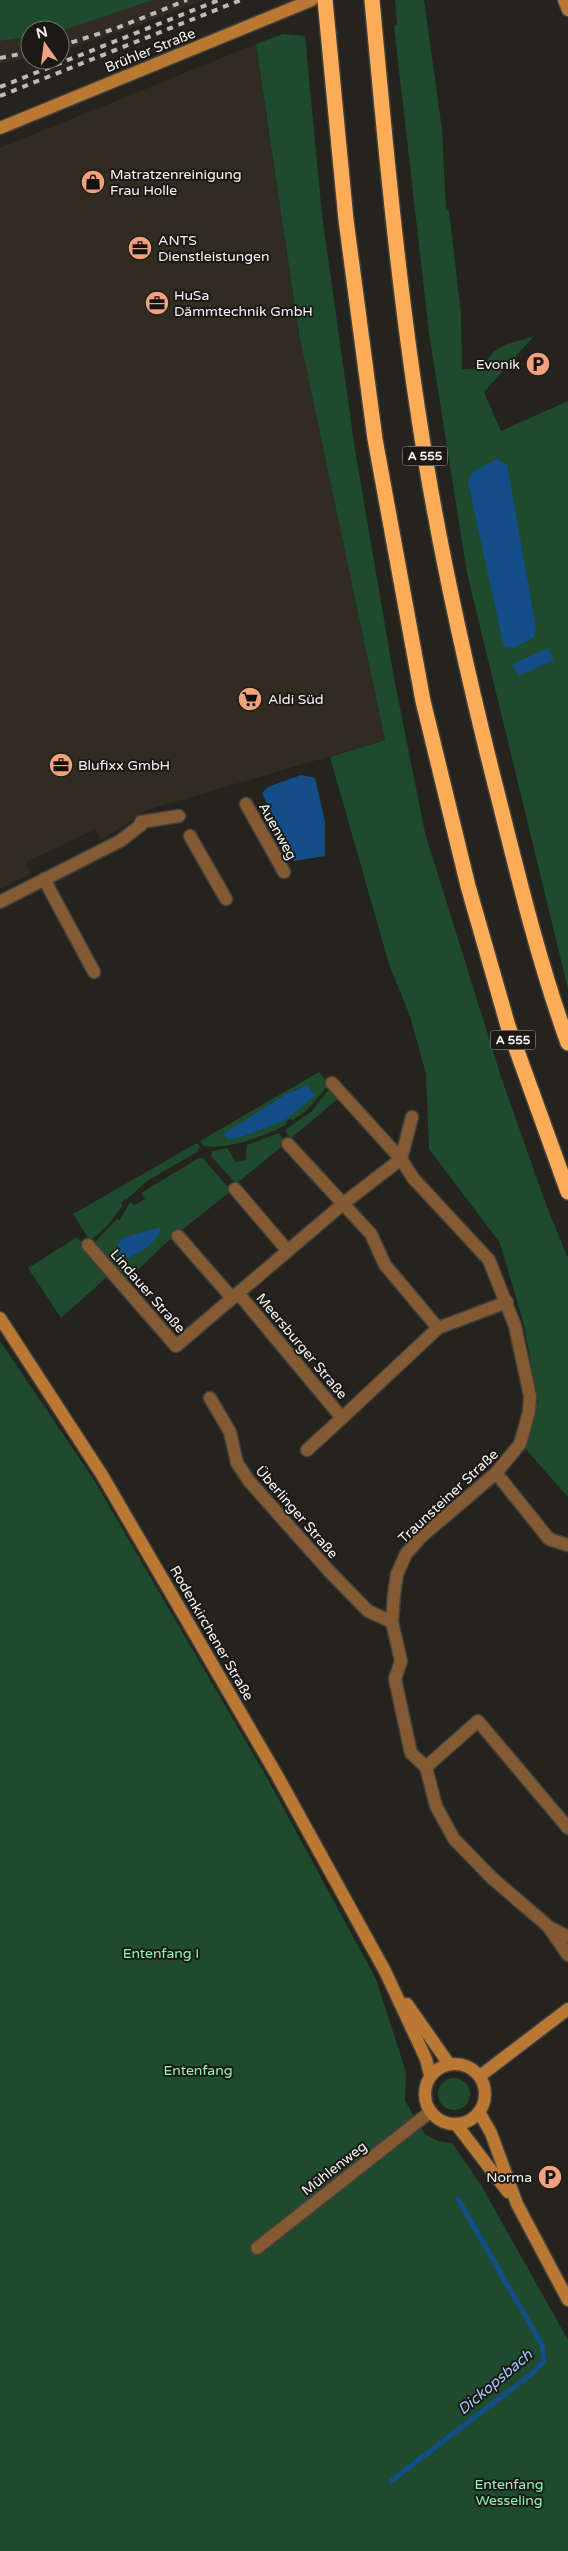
<svg xmlns="http://www.w3.org/2000/svg" width="568" height="2551" viewBox="0 0 568 2551" font-family="'Varela Round',sans-serif">
  <style>
    .built { fill: #302c22 }
    .green { fill: #1e4b2e }
    .water { fill: #144e88 }
    .lines { fill: none; stroke-linecap: round; stroke-linejoin: round }
    .stream { stroke: #144e88; stroke-width: 5 }
    .street-casing { stroke: #41403c; stroke-width: 15 }
    .secondary-casing { stroke: #41403c; stroke-width: 15 }
    .highway-casing { stroke: #41403c; stroke-width: 18 }
    .street { stroke: #835a32; stroke-width: 12 }
    .secondary { stroke: #ba7833; stroke-width: 12 }
    .highway { stroke: #feac58; stroke-width: 15 }
    .rail { stroke: #bcbbb7; stroke-width: 4; stroke-dasharray: 6 6; stroke-linecap: butt }
    .labels { text-anchor: middle; stroke-width: 4; stroke-linejoin: round; paint-order: stroke }
    .shield { fill: #1b1915; stroke: #b4b3af; stroke-width: 1 }
    .shield-label { font-size: 12px; font-weight: bold; fill: #f6f5f1 }
    .street-label { font-size: 14px; fill: #f6f5f1; stroke: #1b1915 }
    .poi-label { font-size: 14px; fill: #f6f5f1; stroke: #1b1915; text-anchor: start }
    .park-label { font-size: 14px; fill: #8bf8b0; stroke: #1b1915 }
    .water-label { font-size: 15px; font-style: italic; fill: #9ecafd; stroke: #1b1915 }
  </style>
  <rect width="100%" height="100%" fill="#24231e"/>
  <!-- built -->
  <g class="built">
    <path d="M 153,0 L 203,0 L 129,29 L 60,51 L 60,31 Z"/>
    <path d="M 30,36 L 30,58 L 0,64 L 0,41 Z"/>
    <path d="M 256,44 L 299,334 L 385,740 L 147,810 L 101,840 L 96,829 L 26,862 L 31,874 L 0,889 L 0,148 Z"/>
  </g>
  <!-- green -->
  <g class="green">
    <path d="M 0,0 L 153,0 L 61,31 L 30,30 L 30,36 L 0,41 Z"/>
    <path d="M 395,0 L 424,0 L 442,130 L 446,210 L 449,211 L 461,314 L 462,369 L 485,369 C 490,343 513,344 534,336 L 484,392 L 501,431 L 568,401 L 568,989 L 467,573 L 429,333 L 394,26 L 397,24 Z"/>
    <path d="M 283,34 L 305,36 L 322,215 L 355,450 L 394,678 L 425,833 L 502,1080 L 547,1207 L 568,1258 L 568,1497 L 523,1446 L 538,1402 L 524,1325 L 500,1243 L 429,1149 L 426,1074 L 410,1016 L 389,964 L 330,757 L 385,740 L 299,334 L 256,44 Z"/>
    <path d="M 319,1072 L 329,1084 L 307,1110 L 293,1120 L 290,1119 L 286,1122 L 287,1124 C 266,1136 228,1150 204,1146 L 200,1141 Z"/>
    <path d="M 331,1087 L 340,1097 L 290,1139 L 285,1130 L 311,1112 Z"/>
    <path d="M 279,1133 L 286,1143 L 236,1184 L 211,1156 L 212,1151 L 227,1148 L 236,1162 L 246,1160 L 247,1145 Z"/>
    <path d="M 197,1143 L 200,1147 L 197,1152 L 147,1181 L 127,1199 L 125,1198 L 121,1204 L 123,1205 L 108,1225 L 90,1241 L 73,1214 Z"/>
    <path d="M 199,1158 L 203,1158 L 231,1191 L 167,1242 L 125,1282 L 93,1244 L 117,1219 L 120,1220 L 130,1202 L 135,1205 L 145,1199 L 154,1211 L 141,1193 Z"/>
    <path d="M 77,1237 L 108,1276 L 61,1318 L 28,1268 Z"/>
    <path d="M 0,1341 L 94,1480 L 266,1776 L 376,1979 L 406,2072 L 405,2101 L 425,2134 L 438,2141 L 452,2143 L 481,2185 L 568,2340 L 568,2551 L 0,2551 Z"/>
    <circle cx="454" cy="2094" r="16"/>
  </g>
  <!-- water -->
  <g class="water">
    <path d="M 497,459 L 507,465 L 536,628 L 534,637 L 514,648 L 504,647 L 468,482 L 472,472 Z"/>
    <path d="M 548,648 L 554,660 L 518,676 L 513,664 Z"/>
    <path d="M 301,775 L 315,778 L 325,822 L 325,856 L 294,861 L 262,793 L 268,787 Z"/>
    <path d="M 307,1085 L 315,1095 L 285,1120 L 241,1137 L 228,1139 L 224,1134 L 285,1095 Z"/>
    <path d="M 158,1228 L 161,1228 C 156,1244 142,1251 128,1258 L 120,1254 L 118,1245 L 122,1238 Z"/>
  </g>
  <g class="lines">
    <!-- stream -->
    <path class="stream" d="M 391,2481 L 530,2375 L 544,2361 L 542,2345 L 458,2199"/>
    <!-- street casing -->
    <g class="street-casing">
      <g id="street">
        <path d="M 246,804 L 284,872"/>
        <path d="M 141,822 L 179,816"/>
        <path d="M 190,836 L 226,899"/>
        <path d="M 44,879 L 94,972"/>
        <path d="M 0,902 L 120,841 L 141,825"/>
        <path d="M 332,1083 L 401,1159 L 413,1178 L 489,1260 L 515,1326 L 530,1396 L 529,1412 L 520,1444 L 496,1473 L 421,1537 L 406,1554 L 397,1574 L 394,1595 L 392,1622 L 401,1661 L 395,1679 L 411,1753 L 426,1767 L 436,1806 L 454,1839 L 492,1878 L 549,1927 L 568,1937"/>
        <path d="M 288,1144 L 371,1234 L 385,1265 L 438,1328"/>
        <path d="M 401,1159 L 412,1117"/>
        <path d="M 235,1189 L 288,1251"/>
        <path d="M 178,1236 L 232,1298"/>
        <path d="M 88,1245 L 176,1346 L 344,1203 L 401,1159"/>
        <path d="M 238,1293 L 342,1418 L 438,1328 L 507,1302"/>
        <path d="M 210,1398 L 230,1432 L 237,1463 L 249,1481 L 329,1571 L 368,1611 L 392,1622"/>
        <path d="M 307,1450 L 342,1418"/>
        <path d="M 496,1473 L 549,1539 L 568,1545"/>
        <path d="M 426,1767 L 478,1721 L 568,1828"/>
        <path d="M 550,1929 L 568,1955"/>
        <path d="M 257,2248 L 430,2112"/>
      </g>
    </g>
    <!-- secondary casing -->
    <g class="secondary-casing">
      <g id="secondary">
        <path d="M 564,0 L 568,10"/>
        <path d="M 0,128 L 312,0"/>
        <path d="M 0,1318 L 102,1475 L 278,1777 L 385,1971 L 426,2059 L 430,2075"/>
        <path d="M 407,2004 L 449,2064"/>
        <circle cx="455" cy="2094" r="30"/>
        <path d="M 480,2076 L 568,2009"/>
        <path d="M 479,2112 L 491,2133 L 517,2204 L 568,2300"/>
        <path d="M 456,2124 L 508,2192"/>
      </g>
    </g>
    <!-- highway casing -->
    <g class="highway-casing">
      <g id="highway">
        <path d="M 325,0 L 346,220 L 375,439 L 423,701 L 468,886 L 508,1026 L 568,1192"/>
        <path d="M 372,0 C 385,142 398,284 420,425 C 439,550 467,674 498,796 C 519,879 539,963 568,1043"/>
      </g>
    </g>
    <!-- street -->
    <use href="#street" class="street"/>
    <!-- secondary -->
    <use href="#secondary" class="secondary"/>
    <!-- highway -->
    <use href="#highway" class="highway"/>
    <!-- rail -->
    <g class="rail">
      <path d="M 60,46 L 117,28 L 187,0"/>
      <path d="M 0,58 L 30,52"/>
      <path d="M 0,87 L 219,0"/>
      <path d="M 0,96 L 241,0"/>
    </g>
  </g>
  <!-- icons -->
  <defs>
    <g id="shop-disc" transform="scale(1.25)"><circle r="9.5" fill="#f1a17c" stroke="#1b1915"/><path d="M-5-2.5h2.3a2.7 3.5 0 0 1 5.4 0H5L5.5 6h-11ZM-1.5-2.5h3a1.5 2.3 0 0 0-3 0Z" fill="#111"/></g>
    <g id="office-disc" transform="scale(1.25)"><circle r="9.5" fill="#f1a17c" stroke="#1b1915"/><path d="M-6-3h4V-5.5h4V-3h4V5H-6ZM-1-4.5V-3h2v-1.5ZM-6 0V1H6V0Z" fill="#111"/></g>
    <g id="parking-disc" transform="scale(1.25)"><circle r="9.5" fill="#f1a17c" stroke="#1b1915"/><path d="M-3.5-5.5H1a3.5 3.5 0 0 1 0 7H-1V5.5H-3.5ZM-1-3.4V-.6H.8a1.4 1.4 0 0 0 0-2.8Z" fill="#111"/></g>
    <g id="supermarket-disc" transform="scale(1.25)"><circle r="9.5" fill="#f1a17c" stroke="#1b1915"/><path d="M-6-5.5h2.5l.6 2H6L4.5 2H-2.5L-4.4-4H-6ZM-1.5 3.2a1.3 1.3 0 1 0 .1 0ZM3 3.2a1.3 1.3 0 1 0 .1 0Z" fill="#111"/></g>
  </defs>
  <g fill-rule="evenodd">
    <use href="#shop-disc" x="93" y="182"/>
    <use href="#office-disc" x="140" y="248"/>
    <use href="#office-disc" x="157" y="303"/>
    <use href="#parking-disc" x="538" y="364"/>
    <use href="#supermarket-disc" x="250" y="699"/>
    <use href="#office-disc" x="61" y="765"/>
    <use href="#parking-disc" x="550" y="2177"/>
  </g>
  <g class="labels">
    <!-- shield labels -->
    <g class="shield">
      <rect x="402.5" y="446.5" width="45" height="19" rx="4"/>
      <rect x="490.5" y="1030.5" width="45" height="19" rx="4"/>
    </g>
    <g class="shield-label">
      <text x="425" y="460">A 555</text>
      <text x="513" y="1044">A 555</text>
    </g>
    <!-- street labels -->
    <g class="street-label">
      <text transform="translate(150 50) rotate(-22)" y="5">Brühler Straße</text>
      <text transform="translate(278 831) rotate(61)" y="5">Auenweg</text>
      <text transform="translate(148 1291) rotate(49)" y="5">Lindauer Straße</text>
      <text transform="translate(302 1346) rotate(50)" y="5">Meersburger Straße</text>
      <text transform="translate(448 1496) rotate(-43)" y="5">Traunsteiner Straße</text>
      <text transform="translate(297 1512) rotate(49)" y="5">Überlinger Straße</text>
      <text transform="translate(212 1633) rotate(60)" y="5">Rodenkirchener Straße</text>
      <text transform="translate(334 2168) rotate(-38)" y="5">Mühlenweg</text>
    </g>
    <!-- poi labels -->
    <g class="poi-label">
      <text x="110" y="179">Matratzenreinigung<tspan x="110" dy="16">Frau Holle</tspan></text>
      <text x="158" y="245">ANTS<tspan x="158" dy="16">Dienstleistungen</tspan></text>
      <text x="174" y="300">HuSa<tspan x="174" dy="16">Dämmtechnik GmbH</tspan></text>
      <text x="520" y="369" text-anchor="end">Evonik</text>
      <text x="268" y="704">Aldi Süd</text>
      <text x="78" y="770">Blufixx GmbH</text>
      <text x="532" y="2182" text-anchor="end">Norma</text>
    </g>
    <!-- park labels -->
    <g class="park-label">
      <text x="161" y="1958">Entenfang I</text>
      <text x="198" y="2075">Entenfang</text>
      <text x="509" y="2489">Entenfang<tspan x="509" dy="16">Wesseling</tspan></text>
    </g>
    <!-- water labels -->
    <g class="water-label">
      <text transform="translate(495 2382) rotate(-40)" y="5">Dickopsbach</text>
    </g>
  </g>
  <!-- north arrow -->
  <g transform="translate(45 45) rotate(346)"><circle r="24" fill="#1b1915" stroke="#73716d"/>
  <path d="M0-4L9 19L0 12L-9 19Z" fill="#f1a17c"/>
  <text y="-8" font-size="14" font-weight="bold" text-anchor="middle" fill="#f6f5f1">N</text>
  </g>
</svg>
